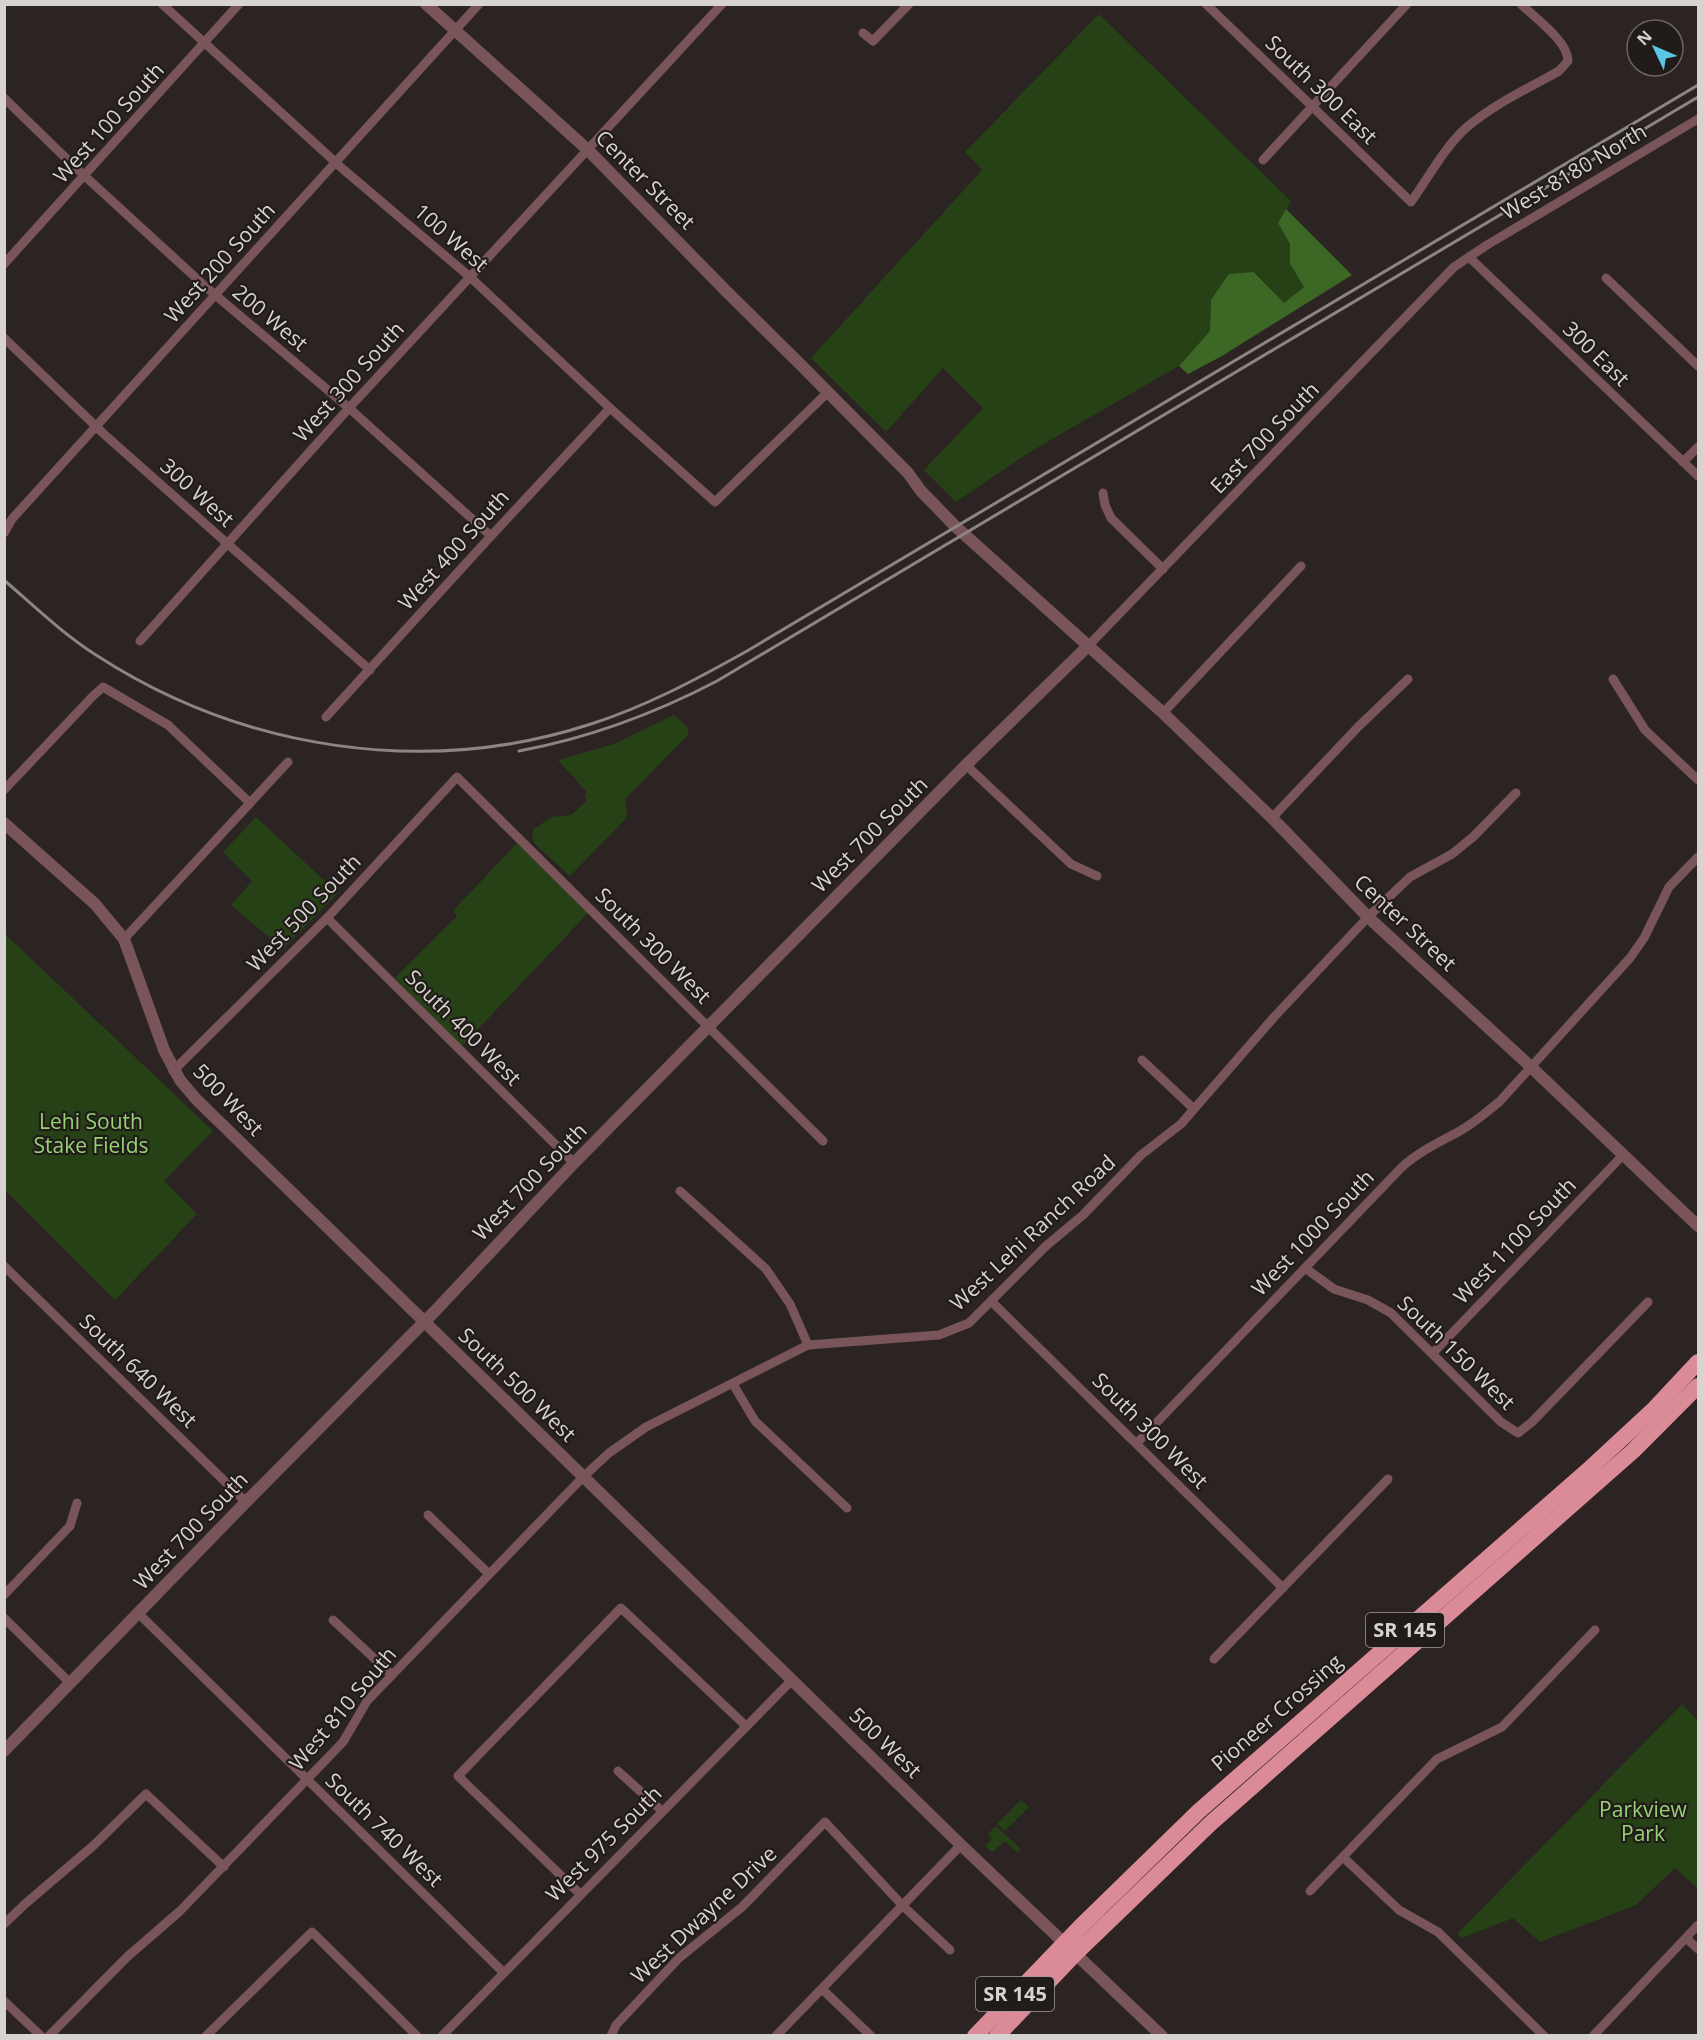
<svg xmlns="http://www.w3.org/2000/svg" width="1703" height="2040" viewBox="0 0 1703 2040" font-family="'Open Sans',sans-serif">
  <style>
    .green { fill: #264116 }
    .forest { fill: #3d6724 }
    .lines { fill: none; stroke-linecap: round; stroke-linejoin: round }
    .minor { stroke: #79555a; stroke-width: 9 }
    .tertiary { stroke: #79555a; stroke-width: 12 }
    .trunk { stroke: #db8a98; stroke-width: 16 }
    .rail { stroke: #8b8684; stroke-width: 3 }
    .labels { text-anchor: middle; stroke-width: 4.5; stroke-linejoin: round; paint-order: stroke }
    .shield { fill: #211b19; stroke: #a09c9a; stroke-width: 1.5 }
    .shield-label { font-size: 20px; font-weight: bold; fill: #d7d3d1 }
    .street-label { font-size: 21px; fill: #d7d3d1; stroke: #211b19 }
    .park-label { font-size: 21px; fill: #96d275; stroke: #211b19 }
  </style>
  <rect width="100%" height="100%" fill="#2b2422"/>
  <!-- green -->
  <g class="green">
    <path d="M 1099,14 L 1291,201 L 1278,223 L 1290,244 L 1290,264 L 1304,287 L 1284,303 L 1255,272 L 1211,300 L 1210,331 L 1179,366 L 1028,453 L 956,502 L 924,470 L 983,408 L 943,368 L 886,432 L 811,358 L 982,170 L 965,152 Z"/>
    <path d="M 674,715 L 688,728 L 688,735 L 625,799 L 627,817 L 570,876 L 534,843 L 532,835 L 534,829 L 552,817 L 571,815 L 587,801 L 585,796 L 587,792 L 585,790 L 558,760 L 614,744 Z"/>
    <path d="M 256,817 L 338,893 L 283,949 L 231,905 L 252,881 L 223,852 Z"/>
    <path d="M 517,843 L 588,913 L 462,1046 L 395,978 L 457,916 L 453,911 Z"/>
    <path d="M 6,935 L 213,1131 L 164,1181 L 197,1214 L 115,1300 L 5,1190 Z"/>
    <path d="M 1682,1704 L 1698,1721 L 1698,1889 L 1675,1868 L 1636,1905 L 1540,1942 L 1513,1918 L 1462,1938 L 1457,1934 Z"/>
    <path d="M 1021,1800 L 1029,1807 L 1005,1831 L 997,1824 Z"/>
    <path d="M 996,1826 L 1021,1849 L 1017,1853 L 1005,1841 L 992,1852 L 985,1846 L 992,1839 L 988,1834 Z"/>
  </g>
  <!-- forest -->
  <path class="forest" d="M 1286,209 L 1352,275 L 1222,356 L 1188,374 L 1179,366 L 1210,331 L 1211,300 L 1229,274 L 1254,272 L 1284,303 L 1304,287 L 1290,264 L 1290,244 L 1278,223 Z"/>
  <g class="lines">
    <!-- minor -->
    <g class="minor">
      <path d="M 162,4 L 344,170 L 470,277 L 610,408 L 715,502 L 828,392"/>
      <path d="M 1206,4 L 1411,202 C 1428,178 1446,145 1467,127 C 1494,104 1529,88 1559,71 L 1568,61 C 1568,41 1535,18 1521,4"/>
      <path d="M 863,33 L 873,41 L 909,4"/>
      <path d="M 4,98 L 76,168 L 207,288 L 349,408 L 491,536"/>
      <path d="M 1263,160 L 1407,4"/>
      <path d="M 1469,257 L 1698,476"/>
      <path d="M 4,264 L 239,4"/>
      <path d="M 1606,278 L 1698,366"/>
      <path d="M 4,338 L 105,435 L 370,670"/>
      <path d="M 1683,462 L 1698,447"/>
      <path d="M 1103,493 L 1105,505 L 1111,518 L 1163,569"/>
      <path d="M 4,533 L 12,519 L 479,4"/>
      <path d="M 140,641 L 349,408 L 722,4"/>
      <path d="M 1088,646 L 1454,267 L 1487,245 L 1698,119"/>
      <path d="M 1613,679 L 1645,730 L 1698,780"/>
      <path d="M 1163,713 L 1301,566"/>
      <path d="M 326,717 L 491,536 L 610,408"/>
      <path d="M 966,765 L 1071,864 L 1097,876"/>
      <path d="M 4,790 L 93,696 L 103,687 L 168,725 L 250,803"/>
      <path d="M 1272,818 L 1358,727 L 1408,679"/>
      <path d="M 327,918 L 574,1163"/>
      <path d="M 124,939 L 288,762"/>
      <path d="M 1142,1060 L 1194,1109"/>
      <path d="M 173,1071 L 327,918 L 457,777 L 823,1141"/>
      <path d="M 680,1191 L 766,1269 L 790,1304 L 808,1345"/>
      <path d="M 4,1266 L 246,1502"/>
      <path d="M 1305,1268 L 1334,1289 L 1368,1300 L 1391,1313 L 1501,1422 L 1518,1433 L 1532,1422 L 1648,1302"/>
      <path d="M 991,1301 L 1283,1588"/>
      <path d="M 1433,1353 L 1624,1154"/>
      <path d="M 733,1384 L 755,1421 L 847,1508"/>
      <path d="M 1137,1443 L 1401,1168 C 1418,1152 1438,1143 1458,1132 C 1473,1124 1487,1112 1500,1101 L 1630,958 L 1644,938 L 1669,887 L 1698,857"/>
      <path d="M 428,1515 L 489,1574"/>
      <path d="M 4,1595 L 70,1526 L 77,1503"/>
      <path d="M 138,1613 L 503,1972"/>
      <path d="M 4,1618 L 70,1683"/>
      <path d="M 333,1620 L 392,1675"/>
      <path d="M 1214,1659 L 1388,1479"/>
      <path d="M 618,1771 L 662,1811"/>
      <path d="M 1343,1857 L 1399,1910 L 1438,1932 L 1544,2036"/>
      <path d="M 1310,1891 L 1437,1759 L 1502,1727 L 1595,1630"/>
      <path d="M 580,1894 L 458,1776 L 621,1608 L 746,1726"/>
      <path d="M 4,1924 L 25,1904 L 94,1845 L 146,1794 L 224,1867"/>
      <path d="M 1686,1938 L 1698,1949"/>
      <path d="M 822,1989 L 871,2036"/>
      <path d="M 4,2001 L 41,2036"/>
      <path d="M 49,2036 L 127,1957 L 180,1911 L 343,1742 L 367,1701 L 583,1477 L 609,1453 L 646,1427 L 808,1345 L 939,1335 L 969,1323 L 1046,1246 L 1083,1215 L 1141,1155 L 1181,1124 L 1275,1016 L 1368,917 L 1410,877 L 1452,854 L 1473,837 L 1516,793"/>
      <path d="M 206,2036 L 312,1932 L 417,2036"/>
      <path d="M 442,2036 L 792,1680"/>
      <path d="M 611,2036 L 616,2025 L 679,1958 L 742,1907 L 825,1822 L 903,1906 L 950,1950"/>
      <path d="M 776,2036 L 961,1845"/>
      <path d="M 1593,2036 L 1698,1925"/>
    </g>
    <!-- tertiary -->
    <g class="tertiary">
      <path d="M 426,4 L 588,150 L 727,292 L 800,364 L 908,473 L 921,491 L 955,526 L 1163,713 L 1272,818 L 1368,917 L 1531,1067 L 1698,1226"/>
      <path d="M 4,823 L 95,904 L 124,939 L 164,1050 L 180,1080 L 196,1099 L 961,1845 L 1162,2036"/>
      <path d="M 4,1751 L 246,1502 L 437,1309 L 574,1163 L 966,765 L 1088,646"/>
    </g>
    <!-- trunk -->
    <g class="trunk">
      <path d="M 975,2036 L 1080,1927 L 1199,1811 L 1587,1471 L 1655,1408 L 1698,1362"/>
      <path d="M 997,2036 L 1076,1953 L 1211,1823 L 1633,1451 L 1698,1386"/>
    </g>
    <!-- rail -->
    <g class="rail">
      <path d="M 4,580 C 34,606 63,634 96,655 C 242,750 425,778 591,724 C 647,706 697,679 747,651 L 1698,85"/>
      <path d="M 519,751 C 589,738 654,714 717,681 L 1698,97"/>
    </g>
  </g>
  <g class="labels">
    <!-- shield labels -->
    <g class="shield">
      <rect x="1366" y="1613" width="78" height="34" rx="4.5"/>
      <rect x="976" y="1977" width="78" height="34" rx="4.5"/>
    </g>
    <g class="shield-label">
      <text x="1405" y="1637">SR 145</text>
      <text x="1015" y="2001">SR 145</text>
    </g>
    <!-- street labels -->
    <g class="street-label">
      <text transform="translate(1321 90) rotate(44)" y="7">South 300 East</text>
      <text transform="translate(109 123) rotate(-48)" y="7">West 100 South</text>
      <text transform="translate(1574 172) rotate(-31)" y="7">West 8180 North</text>
      <text transform="translate(645 180) rotate(45)" y="7">Center Street</text>
      <text transform="translate(451 238) rotate(41)" y="7">100 West</text>
      <text transform="translate(220 263) rotate(-48)" y="7">West 200 South</text>
      <text transform="translate(270 318) rotate(40)" y="7">200 West</text>
      <text transform="translate(1596 354) rotate(44)" y="7">300 East</text>
      <text transform="translate(349 382) rotate(-48)" y="7">West 300 South</text>
      <text transform="translate(1265 438) rotate(-46)" y="7">East 700 South</text>
      <text transform="translate(197 493) rotate(42)" y="7">300 West</text>
      <text transform="translate(454 550) rotate(-48)" y="7">West 400 South</text>
      <text transform="translate(870 835) rotate(-45)" y="7">West 700 South</text>
      <text transform="translate(304 913) rotate(-46)" y="7">West 500 South</text>
      <text transform="translate(1405 923) rotate(43)" y="7">Center Street</text>
      <text transform="translate(653 946) rotate(45)" y="7">South 300 West</text>
      <text transform="translate(463 1028) rotate(45)" y="7">South 400 West</text>
      <text transform="translate(228 1100) rotate(46)" y="7">500 West</text>
      <text transform="translate(530 1182) rotate(-46)" y="7">West 700 South</text>
      <text transform="translate(1033 1233) rotate(-43)" y="7">West Lehi Ranch Road</text>
      <text transform="translate(1313 1233) rotate(-46)" y="7">West 1000 South</text>
      <text transform="translate(1515 1241) rotate(-46)" y="7">West 1100 South</text>
      <text transform="translate(1456 1353) rotate(44)" y="7">South 150 West</text>
      <text transform="translate(138 1371) rotate(44)" y="7">South 640 West</text>
      <text transform="translate(517 1385) rotate(44)" y="7">South 500 West</text>
      <text transform="translate(1150 1431) rotate(45)" y="7">South 300 West</text>
      <text transform="translate(191 1531) rotate(-46)" y="7">West 700 South</text>
      <text transform="translate(343 1709) rotate(-50)" y="7">West 810 South</text>
      <text transform="translate(1277 1713) rotate(-41)" y="7">Pioneer Crossing</text>
      <text transform="translate(885 1743) rotate(44)" y="7">500 West</text>
      <text transform="translate(384 1830) rotate(44)" y="7">South 740 West</text>
      <text transform="translate(604 1844) rotate(-45)" y="7">West 975 South</text>
      <text transform="translate(704 1915) rotate(-43)" y="7">West Dwayne Drive</text>
    </g>
    <!-- park labels -->
    <g class="park-label">
      <text x="91" y="1129">Lehi South<tspan x="91" dy="24">Stake Fields</tspan></text>
      <text x="1643" y="1817">Parkview<tspan x="1643" dy="24">Park</tspan></text>
    </g>
  </g>
  <!-- border -->
  <rect width="1703" height="2040" fill="none" stroke="#d7d3d1" stroke-width="12"/>
  <!-- north arrow -->
  <g transform="translate(1655 48) rotate(314)"><circle r="28" fill="#211b19" stroke="#6a6563" stroke-width="1.5"/>
  <path d="M0-4.5L10 22L0 15L-10 22Z" fill="#5ac8e5"/>
  <text y="-9" font-size="16" font-weight="bold" text-anchor="middle" fill="#d7d3d1">N</text>
  </g>
</svg>
